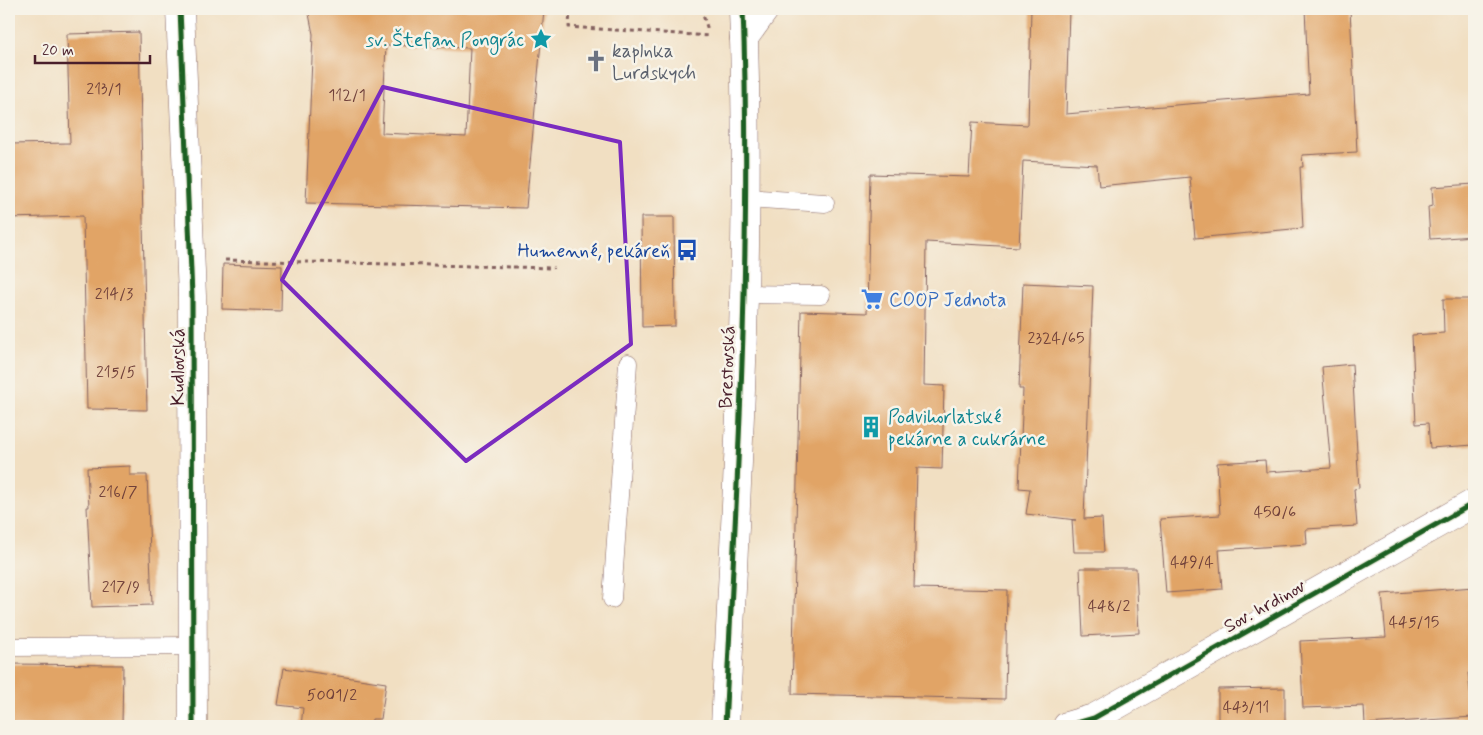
<svg xmlns="http://www.w3.org/2000/svg" width="1483" height="735" viewBox="0 0 1483 735" font-family="Mynerve,sans-serif">
  <style>
    .building { fill: #e1a466; fill-rule: evenodd }
    .lines { fill: none; stroke-linecap: round; stroke-linejoin: round }
    .lane-casing { stroke: #846260; stroke-width: 19 }
    .street-casing { stroke: #846260; stroke-width: 29 }
    .secondary-casing { stroke: #846260; stroke-width: 29 }
    .path { stroke: #846260; stroke-width: 3; stroke-dasharray: 4 4; stroke-linecap: butt }
    .lane { stroke: #fff; stroke-width: 18 }
    .street { stroke: #fff; stroke-width: 28 }
    .secondary { stroke: #fff; stroke-width: 28 }
    .cycleway-casing { stroke: #f7f3e8; stroke-width: 8 }
    .cycleway { stroke: #1b5e20; stroke-width: 5 }
    .marked { fill: none; stroke: #7b2cbf; stroke-width: 4; stroke-linejoin: round }
    .labels { text-anchor: middle; stroke-width: 5; stroke-linejoin: round; paint-order: stroke }
    .number-label { font-size: 16px; fill: #70403a }
    .culture-label { font-size: 19px; fill: #0d838f; stroke: #f7f3e8; text-anchor: end }
    .worship-label { font-size: 19px; fill: #5b616d; stroke: #f7f3e8; text-anchor: start }
    .transit-label { font-size: 19px; fill: #164399; stroke: #f7f3e8; text-anchor: end }
    .shop-label { font-size: 19px; fill: #366cbe; stroke: #f7f3e8; text-anchor: start }
    .street-label { font-size: 19px; fill: #4a1f2b; stroke: #f7f3e8 }
  </style>
  <rect width="100%" height="100%" fill="#f7f3e8"/>
  <filter id="ink" filterUnits="userSpaceOnUse"><feTurbulence type="fractalNoise" baseFrequency=".02" numOctaves="2"/><feDisplacementMap in="SourceGraphic" scale="10" xChannelSelector="R" yChannelSelector="G"/><feConvolveMatrix kernelMatrix="1 2 1 2 8 2 1 2 1" color-interpolation-filters="sRGB"/></filter>
  <filter id="wash" filterUnits="userSpaceOnUse"><feTurbulence type="fractalNoise" baseFrequency=".0096" numOctaves="4" result="noise"/><feDisplacementMap in="SourceGraphic" scale="20" xChannelSelector="R" yChannelSelector="G"/><feGaussianBlur stdDeviation="1.12" result="paint"/><feColorMatrix in="noise" values="0 0 0 0 0 0 0 0 0 0 0 0 0 0 0 0 0 1.4 0 .05"/><feComposite in="paint" operator="in"/></filter>
  <g filter="url(#wash)">
    <rect width="100%" height="100%" fill="#f1dfc2"/>
    <g id="blocks">
      <!-- building -->
      <g class="building">
        <path d="M 308,9 L 544,9 L 526,208 L 306,203 L 313,34 ZM 386,45 L 470,48 L 466,137 L 382,133 Z"/>
        <path d="M 1031,9 L 1069,9 L 1066,114 L 1309,94 L 1305,9 L 1350,9 L 1357,152 L 1302,155 L 1303,167 L 1300,167 L 1303,228 L 1195,238 L 1190,177 L 1099,186 L 1097,165 L 1023,161 L 1019,247 L 926,242 L 924,385 L 944,386 L 942,469 L 917,468 L 914,588 L 1007,590 L 1005,699 L 792,694 L 801,311 L 867,313 L 870,174 L 969,177 L 972,122 L 1028,125 Z"/>
        <path d="M 139,32 L 147,410 L 87,409 L 83,216 L 9,218 L 9,144 L 70,143 L 67,34 Z"/>
        <path d="M 1474,184 L 1474,236 L 1430,239 L 1428,207 L 1433,206 L 1432,187 Z"/>
        <path d="M 641,217 L 674,217 L 675,326 L 642,327 Z"/>
        <path d="M 223,264 L 282,266 L 281,311 L 222,309 Z"/>
        <path d="M 1023,283 L 1093,286 L 1084,519 L 1102,518 L 1104,552 L 1074,552 L 1072,520 L 1076,520 L 1026,514 L 1030,489 L 1019,488 L 1023,389 L 1019,389 Z"/>
        <path d="M 1443,299 L 1474,299 L 1474,445 L 1430,448 L 1428,423 L 1416,424 L 1412,335 L 1444,333 Z"/>
        <path d="M 1352,364 L 1359,488 L 1354,489 L 1357,526 L 1306,529 L 1307,544 L 1219,550 L 1222,589 L 1166,593 L 1160,519 L 1220,515 L 1217,463 L 1265,460 L 1266,472 L 1331,468 L 1322,367 Z"/>
        <path d="M 130,466 L 130,475 L 147,475 L 152,605 L 92,607 L 87,507 L 89,507 L 87,468 Z"/>
        <path d="M 1080,568 L 1136,568 L 1139,633 L 1083,636 Z"/>
        <path d="M 1474,587 L 1474,672 L 1468,673 L 1473,717 L 1365,724 L 1364,706 L 1303,708 L 1300,641 L 1386,637 L 1382,594 Z"/>
        <path d="M 9,664 L 123,665 L 122,726 L 9,726 Z"/>
        <path d="M 284,668 L 386,683 L 381,719 L 372,719 L 371,726 L 301,726 L 303,708 L 278,705 Z"/>
        <path d="M 1285,688 L 1285,726 L 1218,726 L 1218,689 Z"/>
      </g>
    </g>
  </g>
  <g filter="url(#ink)">
    <use href="#blocks" fill-opacity="0" stroke="#846260" stroke-width="1"/>
    <g class="lines">
      <!-- lane casing -->
      <g class="lane-casing">
        <g id="lane">
          <path d="M 745,198 L 825,203"/>
          <path d="M 743,294 L 821,295"/>
          <path d="M 612,599 L 628,363"/>
          <path d="M 9,647 L 192,646"/>
        </g>
      </g>
      <!-- street casing -->
      <g class="street-casing">
        <g id="street">
          <path d="M 180,9 L 192,296 L 193,726"/>
          <path d="M 1067,726 L 1094,718 L 1474,503"/>
        </g>
      </g>
      <!-- secondary casing -->
      <g class="secondary-casing">
        <g id="secondary">
          <path d="M 744,38 L 765,9"/>
          <path d="M 725,726 C 737,487 752,248 743,9"/>
        </g>
      </g>
      <!-- path -->
      <g class="path">
        <path d="M 570,9 L 569,27 L 709,36"/>
        <path d="M 701,9 L 708,30"/>
        <path d="M 225,260 L 554,268"/>
      </g>
      <!-- lane -->
      <use href="#lane" class="lane"/>
      <!-- street -->
      <use href="#street" class="street"/>
      <!-- secondary -->
      <use href="#secondary" class="secondary"/>
      <!-- cycleway casing -->
      <g class="cycleway-casing">
        <g id="cycleway">
          <path d="M 180,9 L 192,296 L 193,726"/>
          <path d="M 725,726 C 737,487 752,248 743,9"/>
          <path d="M 1067,726 L 1094,718 L 1474,503"/>
        </g>
      </g>
      <!-- cycleway -->
      <use href="#cycleway" class="cycleway"/>
    </g>
  </g>
  <!-- marked area -->
  <path class="marked" d="M 383,87 L 620,142 L 631,344 L 466,461 L 282,280 Z"/>
  <!-- icons -->
  <defs>
    <g id="sight-bare" transform="scale(1.725)"><path d="M0-6L1.8-2.2L6-1.7L2.9 1.2L3.7 5.4L0 3.3L-3.7 5.4L-2.9 1.2L-6-1.7L-1.8-2.2Z" fill="#0f9aa8" stroke="#f7f3e8" stroke-width="2.5" paint-order="stroke"/></g>
    <g id="church-bare" transform="scale(1.725)"><path d="M-1.2-6h2.4v3.5h3.3v2.4h-3.3V6h-2.4V-.1h-3.3v-2.4h3.3Z" fill="#6b7280" stroke="#f7f3e8" stroke-width="2.5" paint-order="stroke"/></g>
    <g id="bus-bare" transform="scale(1.725)"><path d="M-5-6H5V4H4V6H2V4H-2V6H-4V4H-5ZM-3.5-4V0h7V-4ZM-3.5 1.2v1.5H-2V1.2ZM2 1.2v1.5H3.5V1.2Z" fill="#1a4fb4" stroke="#f7f3e8" stroke-width="2.5" paint-order="stroke"/></g>
    <g id="supermarket-bare" transform="scale(1.725)"><path d="M-6-5.5h2.5l.6 2H6L4.5 2H-2.5L-4.4-4H-6ZM-1.5 3.2a1.3 1.3 0 1 0 .1 0ZM3 3.2a1.3 1.3 0 1 0 .1 0Z" fill="#3f7fe0" stroke="#f7f3e8" stroke-width="2.5" paint-order="stroke"/></g>
    <g id="building-bare" transform="scale(1.725)"><path d="M-4-6H4V6H1V3H-1V6H-4ZM-2.5-4.3h1.7v1.8h-1.7ZM.8-4.3h1.7v1.8H.8ZM-2.5-1h1.7V.8h-1.7ZM.8-1h1.7V.8H.8Z" fill="#0f9aa8" stroke="#f7f3e8" stroke-width="2.5" paint-order="stroke"/></g>
  </defs>
  <g fill-rule="evenodd">
    <use href="#sight-bare" x="541" y="39"/>
    <use href="#church-bare" x="596" y="61"/>
    <use href="#bus-bare" x="687" y="250"/>
    <use href="#supermarket-bare" x="872" y="299"/>
    <use href="#building-bare" x="871" y="427"/>
  </g>
  <g class="labels">
    <!-- number labels -->
    <g class="number-label">
      <text x="104" y="94">213/1</text>
      <text x="347" y="100">112/1</text>
      <text x="114" y="299">214/3</text>
      <text x="1056" y="343">2324/65</text>
      <text x="116" y="377">215/5</text>
      <text x="118" y="497">216/7</text>
      <text x="1275" y="517">450/6</text>
      <text x="1192" y="567">449/4</text>
      <text x="121" y="592">217/9</text>
      <text x="1109" y="611">448/2</text>
      <text x="1414" y="627">445/15</text>
      <text x="332" y="700">5001/2</text>
      <text x="1246" y="712">443/11</text>
    </g>
    <!-- culture labels -->
    <g class="culture-label">
      <text x="524" y="46">sv. Štefan Pongrác</text>
      <text x="888" y="423" text-anchor="start">Podvihorlatské<tspan x="888" dy="22">pekárne a cukrárne</tspan></text>
    </g>
    <!-- worship labels -->
    <g class="worship-label">
      <text x="612" y="57">kaplnka<tspan x="612" dy="22">Lurdskych</tspan></text>
    </g>
    <!-- transit labels -->
    <g class="transit-label">
      <text x="670" y="257">Humenné, pekáreň</text>
    </g>
    <!-- shop labels -->
    <g class="shop-label">
      <text x="889" y="306">COOP Jednota</text>
    </g>
    <!-- street labels -->
    <g class="street-label">
      <text transform="translate(177 367) rotate(-90)" y="7">Kudlovská</text>
      <text transform="translate(726 367) rotate(-88)" y="7">Brestovská</text>
      <text transform="translate(1264 605) rotate(-29)" y="7">Sov. hrdinov</text>
    </g>
  </g>
  <!-- margin -->
  <rect width="1483" height="735" fill="none" stroke="#f7f3e8" stroke-width="30"/>
  <!-- scale -->
  <path d="M35 55v8h115v-8" fill="none" stroke="#4a1f2b" stroke-width="2.5"/>
  <text x="42" y="55" font-size="15" fill="#4a1f2b" stroke="#f7f3e8" stroke-width="4" paint-order="stroke">20 m</text>
</svg>
